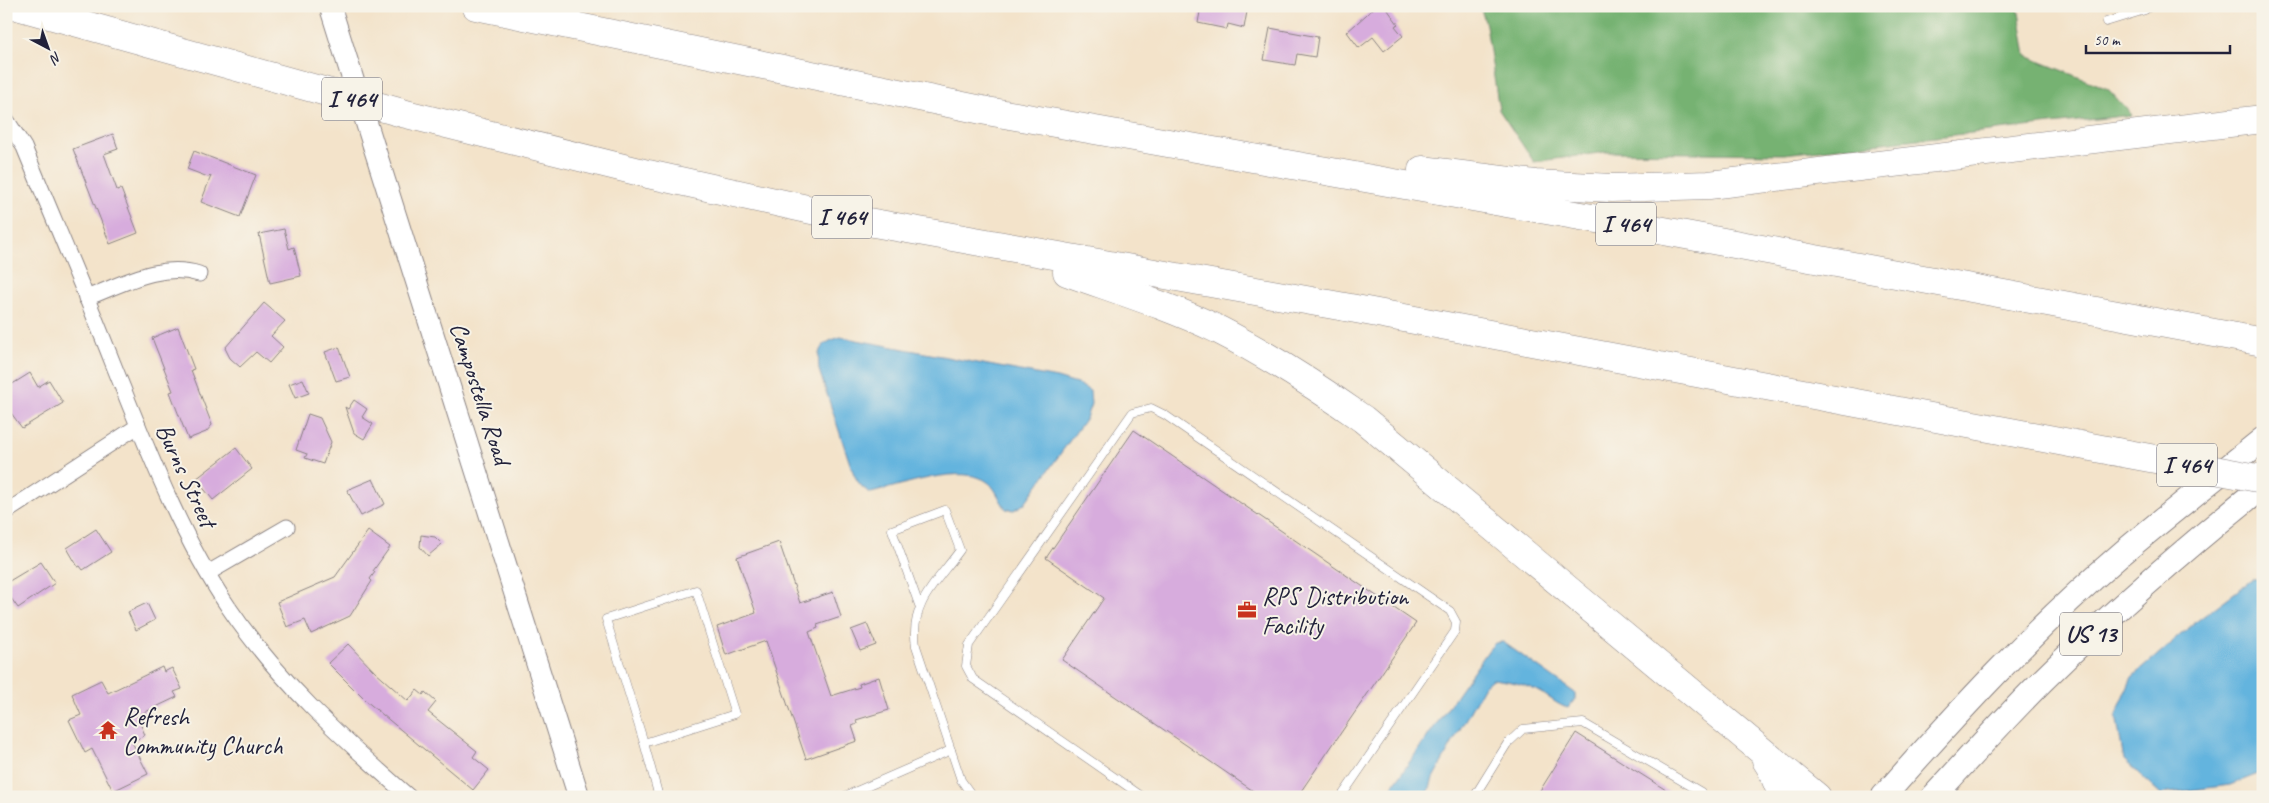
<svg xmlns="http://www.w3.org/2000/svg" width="2269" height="803" viewBox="0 0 2269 803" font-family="Caveat,sans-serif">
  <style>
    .forest { fill: #76b272; stroke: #4c6a56 }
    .water { fill: #63b4de; stroke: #426b8c }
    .building { fill: #d7acdd }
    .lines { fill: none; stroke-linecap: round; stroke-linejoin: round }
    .service-casing { stroke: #8a8282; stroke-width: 9 }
    .minor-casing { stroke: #8a8282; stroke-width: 17 }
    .secondary-casing { stroke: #8a8282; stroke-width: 23 }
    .primary-casing { stroke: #8a8282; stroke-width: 26 }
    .motorway-casing { stroke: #8a8282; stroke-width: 29 }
    .service { stroke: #fff; stroke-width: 8 }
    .minor { stroke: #fff; stroke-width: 15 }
    .secondary { stroke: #fff; stroke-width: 21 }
    .primary { stroke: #fff; stroke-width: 24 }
    .motorway { stroke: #fff; stroke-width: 28 }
    .secondary-bridge-casing { stroke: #8a8282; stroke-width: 23; stroke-linecap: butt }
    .motorway-bridge-casing { stroke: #8a8282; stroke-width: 29; stroke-linecap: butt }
    .secondary-bridge { stroke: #fff; stroke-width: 21 }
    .motorway-bridge { stroke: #fff; stroke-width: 28 }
    .labels { text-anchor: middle; stroke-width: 4; stroke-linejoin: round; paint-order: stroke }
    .shield { fill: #f7f3e8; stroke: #62616f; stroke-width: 1 }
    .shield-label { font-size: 24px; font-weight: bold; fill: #22223b }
    .street-label { font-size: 25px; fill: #22223b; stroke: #f7f3e8 }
    .poi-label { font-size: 25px; fill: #22223b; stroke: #f7f3e8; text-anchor: start }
  </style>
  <rect width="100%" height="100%" fill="#f7f3e8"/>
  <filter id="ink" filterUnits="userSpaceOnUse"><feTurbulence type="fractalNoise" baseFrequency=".02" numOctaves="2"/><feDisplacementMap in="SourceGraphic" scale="10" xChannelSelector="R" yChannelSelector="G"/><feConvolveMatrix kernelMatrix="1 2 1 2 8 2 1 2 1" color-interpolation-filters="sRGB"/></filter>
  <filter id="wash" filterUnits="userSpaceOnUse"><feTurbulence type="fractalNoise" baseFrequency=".0096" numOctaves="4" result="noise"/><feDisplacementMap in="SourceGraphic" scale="20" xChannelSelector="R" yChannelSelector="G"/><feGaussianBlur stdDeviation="1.12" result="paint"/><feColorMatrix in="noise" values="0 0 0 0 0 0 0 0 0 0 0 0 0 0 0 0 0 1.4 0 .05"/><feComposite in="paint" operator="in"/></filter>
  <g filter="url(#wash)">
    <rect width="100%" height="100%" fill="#f3e3ca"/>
    <!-- forest -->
    <path class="forest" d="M 1480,6 L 2018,6 L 2026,56 L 2108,89 L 2132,115 L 1784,154 L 1606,152 L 1534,162 L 1499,110 L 1486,25 Z"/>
    <!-- water -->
    <g class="water">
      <path d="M 841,337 L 1057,378 L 1080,385 L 1090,391 L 1091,404 L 1086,418 L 1024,504 L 1014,510 L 1006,509 C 1000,501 996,489 989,483 C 964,462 900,486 871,493 C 859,487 856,479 851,467 L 819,370 C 817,349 820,343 841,337 Z"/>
      <path d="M 2263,578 L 2263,772 L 2230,785 L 2161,794 L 2124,760 L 2116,715 L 2132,677 L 2193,624 L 2253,579 Z"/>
      <path d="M 1503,642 L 1575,693 L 1575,699 L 1568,708 C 1557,705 1551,698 1541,693 C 1526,684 1510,681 1492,679 L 1484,686 L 1433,778 L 1427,797 L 1385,797 L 1490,648 L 1495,643 Z"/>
    </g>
    <g id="blocks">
      <!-- building -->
      <g class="building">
        <path d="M 1201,6 L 1248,6 L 1244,28 L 1228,24 L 1227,29 L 1198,23 Z"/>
        <path d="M 1376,6 L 1385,6 L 1398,24 L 1395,26 L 1403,36 L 1384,51 L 1373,37 L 1359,48 L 1347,32 Z"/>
        <path d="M 1270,28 L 1318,37 L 1315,57 L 1297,54 L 1295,65 L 1264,60 Z"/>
        <path d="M 113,134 L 118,149 L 104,154 L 117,190 L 121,189 L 138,233 L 110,244 L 73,149 Z"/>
        <path d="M 194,151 L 256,175 L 240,217 L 201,202 L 211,176 L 208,177 L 187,169 Z"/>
        <path d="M 284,229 L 289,249 L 294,247 L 301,276 L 270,283 L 259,234 Z"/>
        <path d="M 264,303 L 285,321 L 271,336 L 283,347 L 269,363 L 256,352 L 240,367 L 230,358 L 225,348 Z"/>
        <path d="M 178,327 L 194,369 L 191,370 L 212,425 L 206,432 L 188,439 L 170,392 L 173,391 L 152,338 Z"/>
        <path d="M 339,347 L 350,377 L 336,381 L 325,352 Z"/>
        <path d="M 30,373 L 38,387 L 49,380 L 63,403 L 22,428 L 6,406 L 6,388 Z"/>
        <path d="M 303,379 L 309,393 L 295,398 L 289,384 Z"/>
        <path d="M 354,400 L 367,409 L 362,417 L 373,424 L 364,439 L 354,433 L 345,407 L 348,409 Z"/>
        <path d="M 308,414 L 320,418 L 331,442 L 323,464 L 305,458 L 307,454 L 296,450 Z"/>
        <path d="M 1134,430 L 1416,623 L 1297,797 L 1262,797 L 1062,660 L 1104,598 L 1046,558 Z"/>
        <path d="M 236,448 L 252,469 L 213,500 L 196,479 Z"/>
        <path d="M 373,479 L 385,504 L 361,516 L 347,490 Z"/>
        <path d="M 96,529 L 111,552 L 83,570 L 80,566 L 78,567 L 67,548 Z"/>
        <path d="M 368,531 L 390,547 L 373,571 L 375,572 L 370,579 L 372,581 L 350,616 L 311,634 L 305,620 L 287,627 L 277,602 L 335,577 Z"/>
        <path d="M 421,535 L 435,537 L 442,544 L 428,556 L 420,547 Z"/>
        <path d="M 779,542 L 800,603 L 833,592 L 841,617 L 817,625 L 818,628 L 809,632 L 831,696 L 860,687 L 859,684 L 879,677 L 889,710 L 856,720 L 857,724 L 852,726 L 857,741 L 806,759 L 766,641 L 726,655 L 717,627 L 756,613 L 737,557 Z"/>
        <path d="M 41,562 L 55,583 L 18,608 L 6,591 L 6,583 Z"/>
        <path d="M 147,603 L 155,620 L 136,630 L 128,612 Z"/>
        <path d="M 867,624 L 876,645 L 860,651 L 851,630 Z"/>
        <path d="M 348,644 L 375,672 L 408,701 L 417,690 L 423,695 L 425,692 L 436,702 L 428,712 L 477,751 L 473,757 L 489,770 L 473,790 L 365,700 L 328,663 Z"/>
        <path d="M 162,667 L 164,672 L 172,668 L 182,689 L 174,692 L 177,697 L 137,716 L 145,735 L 132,742 L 148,774 L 113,791 L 92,749 L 85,753 L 69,720 L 81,715 L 72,694 L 101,680 L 108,693 Z"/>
        <path d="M 1576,733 L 1677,797 L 1536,797 Z"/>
      </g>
    </g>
  </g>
  <g filter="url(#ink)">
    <use href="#blocks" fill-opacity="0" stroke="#8a8282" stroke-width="1"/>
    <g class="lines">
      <!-- service casing -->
      <g class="service-casing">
        <g id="service">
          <path d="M 2106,22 L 2145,10 L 2150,6"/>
          <path d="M 919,605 L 892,530 L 945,510 L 960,550 C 937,582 909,604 916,646 L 961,780 L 973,797"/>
          <path d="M 644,743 L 735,714 L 696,590 L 606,619 L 644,743 L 659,797"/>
          <path d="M 843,797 L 951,750"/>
          <path d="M 1143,797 L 973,679 L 966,666 L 969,645 L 1132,413 L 1151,408 L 1165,415 L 1450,611 L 1456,622 L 1455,631 L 1341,797"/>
          <path d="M 1474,797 L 1507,744 L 1523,729 L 1583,723 L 1701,792 L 1704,797"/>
        </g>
      </g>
      <!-- minor casing -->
      <g class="minor-casing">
        <g id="minor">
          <path d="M 6,119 L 24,147 C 53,218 84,289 112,361 C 145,443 179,534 229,608 C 278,681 343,739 409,797"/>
          <path d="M 86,298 C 123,284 160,262 199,274"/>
          <path d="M 6,512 L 138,426"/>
          <path d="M 208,573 L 287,527"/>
        </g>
      </g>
      <!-- secondary casing -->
      <g class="secondary-casing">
        <path id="secondary" d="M 374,147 L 579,797"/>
      </g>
      <!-- primary casing -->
      <g class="primary-casing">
        <g id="primary">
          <path d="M 1883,797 C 1957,713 2034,629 2119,556 C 2166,516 2215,478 2263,439"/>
          <path d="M 1933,797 C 1969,758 2005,718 2043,680 C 2113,611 2186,548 2263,486"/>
        </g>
      </g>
      <!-- motorway casing -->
      <g class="motorway-casing">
        <g id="motorway">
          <path d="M 17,6 L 406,114 L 648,174 L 857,220 L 1356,309 L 2112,451"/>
          <path d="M 476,6 L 987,111 L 1637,226 L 2263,342"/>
          <path d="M 1422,170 L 1535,184 L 1612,188 L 1709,185 L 2263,119"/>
          <path d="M 1067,272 C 1117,290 1169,306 1217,329 C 1268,355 1316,386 1363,419 L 1817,797"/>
          <path d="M 1766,760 L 1771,768 L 1783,797"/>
        </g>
      </g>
      <!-- service -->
      <use href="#service" class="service"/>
      <!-- minor -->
      <use href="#minor" class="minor"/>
      <!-- secondary -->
      <use href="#secondary" class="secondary"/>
      <!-- primary -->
      <use href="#primary" class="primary"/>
      <!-- motorway -->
      <use href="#motorway" class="motorway"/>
      <!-- secondary-bridge casing -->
      <g class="secondary-bridge-casing">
        <path id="secondary-bridge" d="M 330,6 L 374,147"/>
      </g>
      <!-- motorway-bridge casing -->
      <g class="motorway-bridge-casing">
        <path id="motorway-bridge" d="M 2112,451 L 2263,479"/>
      </g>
      <!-- secondary-bridge -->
      <use href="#secondary-bridge" class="secondary-bridge"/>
      <!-- motorway-bridge -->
      <use href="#motorway-bridge" class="motorway-bridge"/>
    </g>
  </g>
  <!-- icons -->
  <defs>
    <g id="office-bare" transform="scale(1.5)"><path d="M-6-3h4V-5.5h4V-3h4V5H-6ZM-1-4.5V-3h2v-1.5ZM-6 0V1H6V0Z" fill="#c8321e" stroke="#f7f3e8" stroke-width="2.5" paint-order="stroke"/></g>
    <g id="temple-bare" transform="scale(1.5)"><path d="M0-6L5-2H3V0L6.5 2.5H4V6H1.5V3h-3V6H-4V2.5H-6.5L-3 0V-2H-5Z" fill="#c8321e" stroke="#f7f3e8" stroke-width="2.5" paint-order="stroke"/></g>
  </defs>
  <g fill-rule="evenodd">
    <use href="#office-bare" x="1247" y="610"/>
    <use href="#temple-bare" x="108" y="730"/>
  </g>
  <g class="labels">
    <!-- shield labels -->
    <g class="shield">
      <rect x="322" y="77.5" width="60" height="43" rx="4"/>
      <rect x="812" y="195.5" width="60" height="43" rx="4"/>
      <rect x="1596" y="202.5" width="60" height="43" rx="4"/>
      <rect x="2157" y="443.5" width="60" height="43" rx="4"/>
      <rect x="2060" y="612.5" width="62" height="43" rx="4"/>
    </g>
    <g class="shield-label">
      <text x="352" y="107">I 464</text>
      <text x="842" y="225">I 464</text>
      <text x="1626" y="232">I 464</text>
      <text x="2187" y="473">I 464</text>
      <text x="2091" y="642">US 13</text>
    </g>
    <!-- street labels -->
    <g class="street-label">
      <text transform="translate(481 393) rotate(72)" y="9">Campostella Road</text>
      <text transform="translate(187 475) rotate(65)" y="9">Burns Street</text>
    </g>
    <!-- poi labels -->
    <g class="poi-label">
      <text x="1262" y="605">RPS Distribution<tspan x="1262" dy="29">Facility</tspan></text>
      <text x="123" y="725">Refresh<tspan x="123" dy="29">Community Church</tspan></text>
    </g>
  </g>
  <!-- margin -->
  <rect width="2269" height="803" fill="none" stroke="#f7f3e8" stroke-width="25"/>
  <!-- north arrow -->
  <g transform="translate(48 48) rotate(139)" stroke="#f7f3e8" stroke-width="4" paint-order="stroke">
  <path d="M0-4L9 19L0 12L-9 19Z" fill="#22223b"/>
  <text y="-8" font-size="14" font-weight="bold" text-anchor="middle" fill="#22223b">N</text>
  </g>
  <!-- scale -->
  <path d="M2086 45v8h144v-8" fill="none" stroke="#22223b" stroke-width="2.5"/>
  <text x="2094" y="45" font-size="15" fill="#22223b" stroke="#f7f3e8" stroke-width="4" paint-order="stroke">50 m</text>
</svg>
